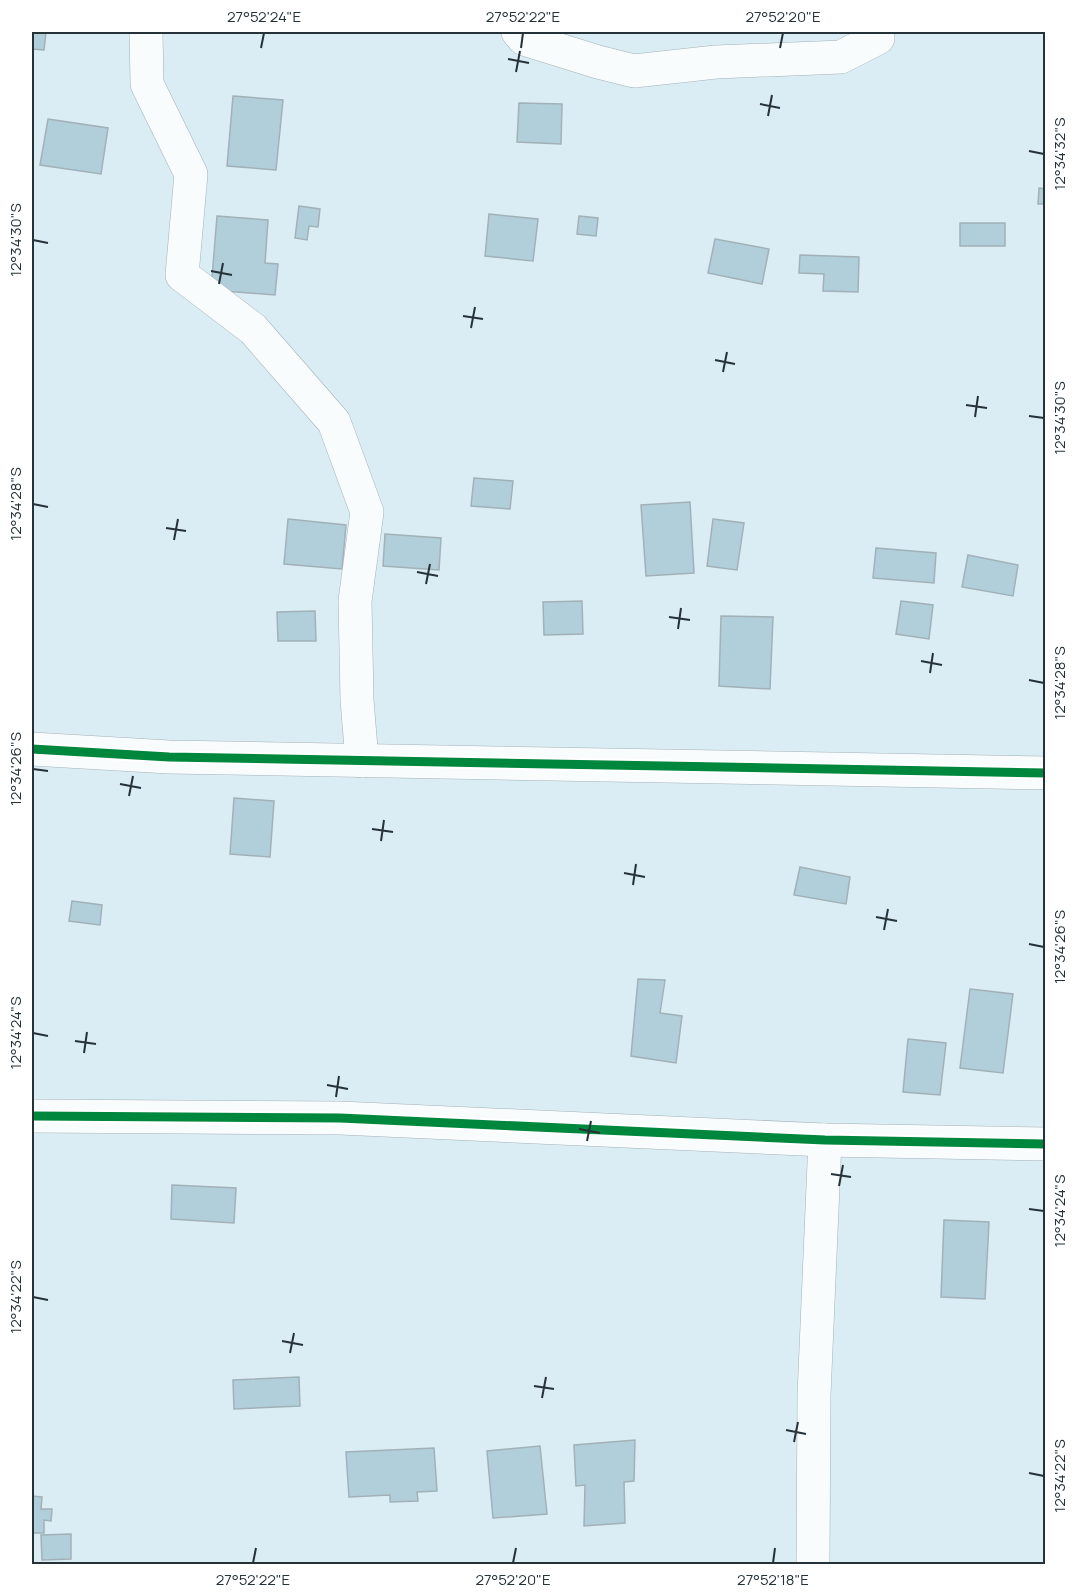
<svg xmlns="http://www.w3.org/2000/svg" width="1077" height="1596" viewBox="0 0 1077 1596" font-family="Manrope,sans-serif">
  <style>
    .building { fill: #b1cfdb; stroke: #a2b1b7; stroke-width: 1.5 }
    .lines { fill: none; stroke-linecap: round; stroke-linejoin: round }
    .minor-casing { stroke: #a4b2b8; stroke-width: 34 }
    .minor { stroke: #f9fcfd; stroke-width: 33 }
    .cycleway-casing { stroke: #fff; stroke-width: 13 }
    .cycleway { stroke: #00873e; stroke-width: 9 }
    .ticks { fill: none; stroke: #253238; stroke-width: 2 }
    .neatline { fill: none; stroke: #253238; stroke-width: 2 }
    .ticks-label { font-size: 15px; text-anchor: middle; fill: #253238 }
  </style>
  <rect width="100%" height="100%" fill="#daecf4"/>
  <!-- building -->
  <g class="building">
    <path d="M 32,32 L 46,32 L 44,50 L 32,49 Z"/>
    <path d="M 233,96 L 283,100 L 276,170 L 227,166 Z"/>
    <path d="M 519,103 L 562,104 L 561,144 L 517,142 Z"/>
    <path d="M 48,119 L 108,128 L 101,174 L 40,165 Z"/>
    <path d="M 1039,188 L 1046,189 L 1046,204 L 1038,204 Z"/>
    <path d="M 299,206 L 320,209 L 318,227 L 309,226 L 307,240 L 295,238 Z"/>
    <path d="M 489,214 L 538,219 L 533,261 L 485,256 Z"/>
    <path d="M 217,216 L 268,220 L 265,263 L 278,264 L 275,295 L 211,290 Z"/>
    <path d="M 579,216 L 598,218 L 596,236 L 577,234 Z"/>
    <rect x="960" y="223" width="45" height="23"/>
    <path d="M 715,239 L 769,249 L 762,284 L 708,273 Z"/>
    <path d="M 800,255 L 859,257 L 858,292 L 823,291 L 824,274 L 799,273 Z"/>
    <path d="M 474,478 L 513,481 L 510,509 L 471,506 Z"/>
    <path d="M 690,502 L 694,573 L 646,576 L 641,505 Z"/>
    <path d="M 288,519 L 346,525 L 342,569 L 284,564 Z"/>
    <path d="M 713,519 L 744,523 L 737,570 L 707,566 Z"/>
    <path d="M 385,534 L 441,538 L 439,570 L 383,566 Z"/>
    <path d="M 876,548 L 936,553 L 934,583 L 873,578 Z"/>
    <path d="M 968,555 L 1018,565 L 1013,596 L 962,587 Z"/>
    <path d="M 582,601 L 583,634 L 544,635 L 543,602 Z"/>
    <path d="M 901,601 L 933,605 L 929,639 L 896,634 Z"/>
    <path d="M 315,611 L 316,641 L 278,641 L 277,612 Z"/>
    <path d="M 721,616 L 773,617 L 770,689 L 719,686 Z"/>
    <path d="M 234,798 L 274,801 L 270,857 L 230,854 Z"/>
    <path d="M 800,867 L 850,877 L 846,904 L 794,895 Z"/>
    <path d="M 72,901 L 102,905 L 100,925 L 69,921 Z"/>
    <path d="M 638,979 L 665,980 L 660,1013 L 682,1016 L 676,1063 L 631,1056 Z"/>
    <path d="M 970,989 L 1013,994 L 1003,1073 L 960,1068 Z"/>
    <path d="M 908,1039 L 946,1043 L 940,1095 L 903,1092 Z"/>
    <path d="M 172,1185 L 236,1188 L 234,1223 L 171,1219 Z"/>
    <path d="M 944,1220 L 989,1222 L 985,1299 L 941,1297 Z"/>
    <path d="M 299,1377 L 300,1406 L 234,1409 L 233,1380 Z"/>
    <path d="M 635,1440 L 634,1481 L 624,1482 L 625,1523 L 584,1526 L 585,1485 L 576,1486 L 574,1445 Z"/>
    <path d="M 540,1446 L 547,1514 L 493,1518 L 487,1451 Z"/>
    <path d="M 434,1448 L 437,1491 L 417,1492 L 418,1501 L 390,1502 L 390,1495 L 349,1497 L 346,1452 Z"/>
    <path d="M 32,1496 L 42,1497 L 41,1509 L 52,1509 L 51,1521 L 44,1520 L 44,1533 L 32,1533 Z"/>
    <path d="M 71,1534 L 71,1559 L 42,1560 L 41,1535 Z"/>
  </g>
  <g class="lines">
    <!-- minor casing -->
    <g class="minor-casing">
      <g id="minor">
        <path d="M 146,32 L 147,84 L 191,174 L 182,275 L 253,329 L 334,422 L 367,512 L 355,601 L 357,700 L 362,761"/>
        <path d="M 518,32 L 524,39 L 598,62 L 634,71 L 716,62 L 841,57 L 878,38"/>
        <path d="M 32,749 L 169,757 L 1046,773"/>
        <path d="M 32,1116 L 340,1118 L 825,1140 L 1046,1144"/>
        <path d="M 813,1564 L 814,1395 L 825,1140"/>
      </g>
    </g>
    <!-- minor -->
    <use href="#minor" class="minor"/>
    <!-- cycleway casing -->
    <g class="cycleway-casing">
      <g id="cycleway">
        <path d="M 32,749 L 169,757 L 1046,773"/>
        <path d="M 32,1116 L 340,1118 L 825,1140 L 1046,1144"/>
      </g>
    </g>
    <!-- cycleway -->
    <use href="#cycleway" class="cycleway"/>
  </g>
  <!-- ticks -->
  <path class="ticks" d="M 261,48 L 264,33M 521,48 L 523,33M 780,48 L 783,33M 508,59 L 529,63M 516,72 L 520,51M 760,104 L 780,108M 768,116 L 772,95M 1029,151 L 1044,154M 33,240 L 48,243M 211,271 L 232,275M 219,284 L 223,263M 463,316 L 483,319M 471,328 L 475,307M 715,360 L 735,364M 723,372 L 727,352M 966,405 L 987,408M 1029,416 L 1044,418M 975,417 L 978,396M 33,504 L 48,507M 166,528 L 186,531M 174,540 L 178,519M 417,572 L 438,576M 426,584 L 430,564M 669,617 L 690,620M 678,629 L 681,608M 921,661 L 942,665M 930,673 L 933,653M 1029,680 L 1044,683M 33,769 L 48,771M 120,784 L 141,788M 129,796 L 133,776M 372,829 L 393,832M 381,841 L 384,820M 624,873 L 645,877M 633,885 L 636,864M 876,917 L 897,921M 884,930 L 888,909M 1029,944 L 1044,947M 33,1033 L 48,1036M 75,1041 L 96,1044M 84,1053 L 87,1032M 327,1085 L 348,1089M 336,1097 L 339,1076M 579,1129 L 600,1133M 587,1141 L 591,1121M 831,1174 L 851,1177M 839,1186 L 843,1165M 1029,1209 L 1044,1211M 33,1297 L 48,1300M 282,1341 L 303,1345M 290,1353 L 294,1333M 534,1386 L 554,1389M 542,1398 L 546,1377M 786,1430 L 806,1434M 794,1442 L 798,1422M 1029,1473 L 1044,1476M 253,1563 L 256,1548M 513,1563 L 516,1548M 773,1563 L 775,1548"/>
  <!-- border -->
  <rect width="1077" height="1596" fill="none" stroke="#ffffff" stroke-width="66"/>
  <rect x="33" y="33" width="1011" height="1530" class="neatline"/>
  <g class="ticks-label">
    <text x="264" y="22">27°52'24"E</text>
    <text x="523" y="22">27°52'22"E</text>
    <text x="783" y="22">27°52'20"E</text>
    <text transform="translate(1060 154) rotate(-90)" y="5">12°34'32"S</text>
    <text transform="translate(16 240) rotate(-90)" y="5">12°34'30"S</text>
    <text transform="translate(1060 418) rotate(-90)" y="5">12°34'30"S</text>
    <text transform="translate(16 504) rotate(-90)" y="5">12°34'28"S</text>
    <text transform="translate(1060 683) rotate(-90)" y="5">12°34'28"S</text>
    <text transform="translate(16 769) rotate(-90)" y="5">12°34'26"S</text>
    <text transform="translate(1060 947) rotate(-90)" y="5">12°34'26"S</text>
    <text transform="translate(16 1033) rotate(-90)" y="5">12°34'24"S</text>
    <text transform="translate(1060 1211) rotate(-90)" y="5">12°34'24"S</text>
    <text transform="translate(16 1297) rotate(-90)" y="5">12°34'22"S</text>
    <text transform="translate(1060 1476) rotate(-90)" y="5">12°34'22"S</text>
    <text x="253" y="1585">27°52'22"E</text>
    <text x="513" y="1585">27°52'20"E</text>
    <text x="773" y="1585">27°52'18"E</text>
  </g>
</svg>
